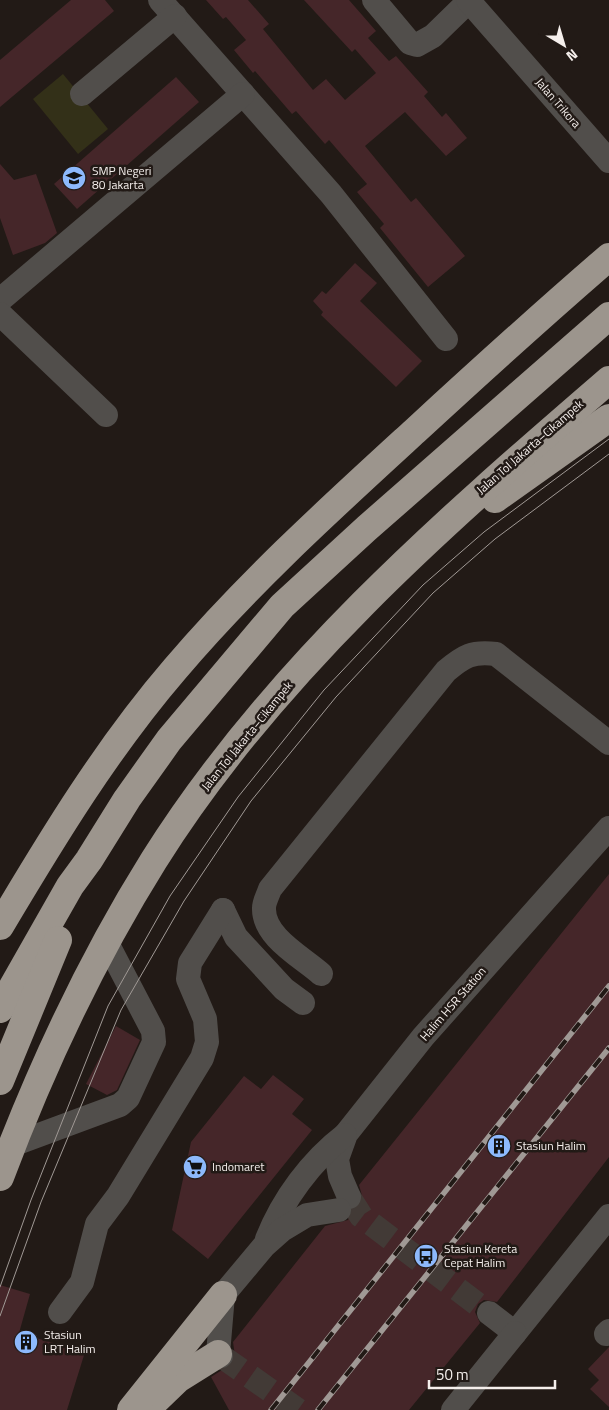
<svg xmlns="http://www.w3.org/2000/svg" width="609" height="1410" viewBox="0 0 609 1410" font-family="'Titillium Web',sans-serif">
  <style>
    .park { fill: #333018 }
    .building { fill: #452629 }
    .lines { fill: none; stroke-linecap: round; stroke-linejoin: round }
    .minor-tunnel { stroke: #423a36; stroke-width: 24; stroke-dasharray: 24 12; stroke-linecap: butt }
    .minor { stroke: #514e4b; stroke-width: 24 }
    .highway { stroke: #9c958d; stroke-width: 28 }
    .tram { stroke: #a09995; stroke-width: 1 }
    .rail-casing { stroke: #a09995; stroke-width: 5.5 }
    .rail { stroke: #221a16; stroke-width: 4; stroke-dasharray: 11; stroke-linecap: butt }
    .labels { text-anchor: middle; stroke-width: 5; stroke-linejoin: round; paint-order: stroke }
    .street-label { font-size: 12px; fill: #f5efec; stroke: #221a16 }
    .poi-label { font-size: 12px; fill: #f5efec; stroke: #221a16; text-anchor: start }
  </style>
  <rect width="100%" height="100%" fill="#221a16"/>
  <!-- park -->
  <path class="park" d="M 63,74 L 108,129 L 78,154 L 33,99 Z"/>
  <!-- building -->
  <g class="building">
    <path d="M 71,0 L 105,0 L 114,11 L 0,107 L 0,60 Z"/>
    <path d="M 206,0 L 248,0 L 269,24 L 263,29 L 313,90 L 326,79 L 345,100 L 376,73 L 355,49 L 352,52 L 304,0 L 349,0 L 376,31 L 368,38 L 389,61 L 396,56 L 428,92 L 424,96 L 442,117 L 446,113 L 467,138 L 446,156 L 405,112 L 365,146 L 411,202 L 416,198 L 465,256 L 428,287 L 380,228 L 384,224 L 357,192 L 367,184 L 329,140 L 325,144 L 296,111 L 292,114 L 255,71 L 253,73 L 234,50 L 246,40 L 226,17 L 223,19 Z"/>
    <path d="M 176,77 L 199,102 L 77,209 L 54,184 Z"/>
    <path d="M 0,164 L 14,180 L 36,174 L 57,233 L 45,243 L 13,255 L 0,218 Z"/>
    <path d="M 355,263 L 377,283 L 360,301 L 422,361 L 396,387 L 321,315 L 323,312 L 313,301 L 322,291 L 326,294 Z"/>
    <path d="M 609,874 L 609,1157 L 497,1302 L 484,1300 L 478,1304 L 475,1312 L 480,1323 L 409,1410 L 229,1410 L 211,1377 L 233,1363 L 235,1356 L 233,1342 L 325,1226 L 348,1220 L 352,1210 L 360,1206 L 363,1199 L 359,1185 Z"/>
    <path d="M 116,1026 L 140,1040 L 117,1090 L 107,1095 L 86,1084 Z"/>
    <path d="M 273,1075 L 304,1099 L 292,1114 L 312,1130 L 208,1259 L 172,1230 L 191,1142 L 244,1076 L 261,1089 Z"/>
    <path d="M 0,1285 L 30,1294 L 19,1333 L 85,1352 L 67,1410 L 0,1410 Z"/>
    <path d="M 609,1347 L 609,1407 L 590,1389 L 599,1380 L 588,1369 Z"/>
  </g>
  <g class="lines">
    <!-- minor-tunnel -->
    <g class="minor-tunnel">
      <path d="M 349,1197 L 361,1216 L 489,1313"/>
      <path d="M 221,1356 L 298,1410"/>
    </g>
    <!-- minor -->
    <g class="minor">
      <path d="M 160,0 L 331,194 L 446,339"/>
      <path d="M 374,0 L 410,43 L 417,45 L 433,36 L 469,1"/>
      <path d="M 468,0 L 609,161"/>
      <path d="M 82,94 L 175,16"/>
      <path d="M 0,300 L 243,94"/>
      <path d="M 0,314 L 106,415"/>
      <path d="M 223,910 L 236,937 L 284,989 L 303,1003"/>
      <path d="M 321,974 C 302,957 263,937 264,908 C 264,902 268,895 270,889 L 446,671 C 464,656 472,651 496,654 L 609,743"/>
      <path d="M 12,1145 L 120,1105 L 128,1098 L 154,1042 L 153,1031 L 106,941"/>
      <path d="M 349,1197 L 340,1176 L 337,1159 L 346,1134 L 423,1037 L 609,828"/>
      <path d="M 267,1239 C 283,1199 311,1161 345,1135"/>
      <path d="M 60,1312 L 82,1282 L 97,1224 L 118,1196 L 202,1058 L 207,1042 L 205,1019 L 188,979 L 190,963 L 223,910"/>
      <path d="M 489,1313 L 515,1333 L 609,1216"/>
      <path d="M 606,1334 L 609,1331"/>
      <path d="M 221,1356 L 218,1354 L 223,1295 L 264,1246 L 282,1230 L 307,1215 L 339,1210"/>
      <path d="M 453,1410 L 515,1333"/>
    </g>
    <!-- highway -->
    <g class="highway">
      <path d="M 495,499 L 609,418"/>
      <path d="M 0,926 C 53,837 107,748 175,669 C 248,583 332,507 415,431 C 479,372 543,314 609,257"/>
      <path d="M 0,1009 L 70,886 L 89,860 L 127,799 L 169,740 L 282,606 L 367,528 L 609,316"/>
      <path d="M 0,1081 L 58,940"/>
      <path d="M 0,1177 C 41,1068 92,959 154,860 C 272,672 442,524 609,380"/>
      <path d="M 155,1401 L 178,1379 L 218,1354"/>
      <path d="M 131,1410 L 223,1295"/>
    </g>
    <!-- tram -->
    <g class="tram">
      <path d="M 0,1287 L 31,1200 L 108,1006 L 170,896 L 238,797 L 324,690 L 423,585 L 484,532 L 609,439"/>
      <path d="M 0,1316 L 41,1202 L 121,1010 L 184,901 L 251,801 L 336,697 L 433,593 L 495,539 L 609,454"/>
    </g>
    <!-- rail casing -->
    <g class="rail-casing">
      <g id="rail">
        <path d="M 271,1410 L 609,986"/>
        <path d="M 318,1410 L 609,1048"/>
      </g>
    </g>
    <!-- rail -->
    <use href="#rail" class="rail"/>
  </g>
  <!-- icons -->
  <defs>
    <g id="school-disc" transform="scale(1.25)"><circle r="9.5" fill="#8db9fc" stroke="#221a16"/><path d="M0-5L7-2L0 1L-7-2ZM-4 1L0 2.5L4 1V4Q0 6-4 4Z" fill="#111"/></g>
    <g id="building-disc" transform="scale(1.25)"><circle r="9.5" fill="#8db9fc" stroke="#221a16"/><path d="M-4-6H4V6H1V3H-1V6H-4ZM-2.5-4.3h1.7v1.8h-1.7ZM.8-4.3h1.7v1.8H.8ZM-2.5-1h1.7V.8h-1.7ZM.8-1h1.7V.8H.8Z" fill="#111"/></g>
    <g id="supermarket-disc" transform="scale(1.25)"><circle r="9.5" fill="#8db9fc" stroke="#221a16"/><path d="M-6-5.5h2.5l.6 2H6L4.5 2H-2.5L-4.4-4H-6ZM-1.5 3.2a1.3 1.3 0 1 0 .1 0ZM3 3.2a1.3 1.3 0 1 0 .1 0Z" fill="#111"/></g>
    <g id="bus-disc" transform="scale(1.25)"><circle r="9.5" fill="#8db9fc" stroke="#221a16"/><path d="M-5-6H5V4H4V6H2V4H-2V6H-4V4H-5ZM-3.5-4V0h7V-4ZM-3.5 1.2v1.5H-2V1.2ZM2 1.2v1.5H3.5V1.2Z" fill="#111"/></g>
  </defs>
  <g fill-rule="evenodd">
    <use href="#school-disc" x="74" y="178"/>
    <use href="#building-disc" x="499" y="1146"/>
    <use href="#supermarket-disc" x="195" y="1167"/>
    <use href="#bus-disc" x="426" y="1256"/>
    <use href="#building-disc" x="26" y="1342"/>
  </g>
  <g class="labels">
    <!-- street labels -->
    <g class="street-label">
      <text transform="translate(558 103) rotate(49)" y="4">Jalan Trikora</text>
      <text transform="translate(530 447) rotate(-41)" y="4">Jalan Tol Jakarta–Cikampek</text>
      <text transform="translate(247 736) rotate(-51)" y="4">Jalan Tol Jakarta–Cikampek</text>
      <text transform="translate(453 1004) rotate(-49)" y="4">Halim HSR Station</text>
    </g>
    <!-- poi labels -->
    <g class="poi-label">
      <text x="92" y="175">SMP Negeri<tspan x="92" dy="14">80 Jakarta</tspan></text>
      <text x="516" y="1150">Stasiun Halim</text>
      <text x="212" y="1171">Indomaret</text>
      <text x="444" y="1253">Stasiun Kereta<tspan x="444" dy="14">Cepat Halim</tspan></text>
      <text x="44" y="1339">Stasiun<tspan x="44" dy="14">LRT Halim</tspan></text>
    </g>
  </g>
  <!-- north arrow -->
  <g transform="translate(564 45) rotate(142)" stroke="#221a16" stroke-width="4" paint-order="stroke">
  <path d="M0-4L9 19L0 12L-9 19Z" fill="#f5efec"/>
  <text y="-8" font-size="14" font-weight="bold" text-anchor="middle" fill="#f5efec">N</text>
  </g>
  <!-- scale -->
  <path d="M429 1380v8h126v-8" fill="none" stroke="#f5efec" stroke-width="2.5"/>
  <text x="436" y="1380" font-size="15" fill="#f5efec" stroke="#221a16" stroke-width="4" paint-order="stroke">50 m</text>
</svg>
